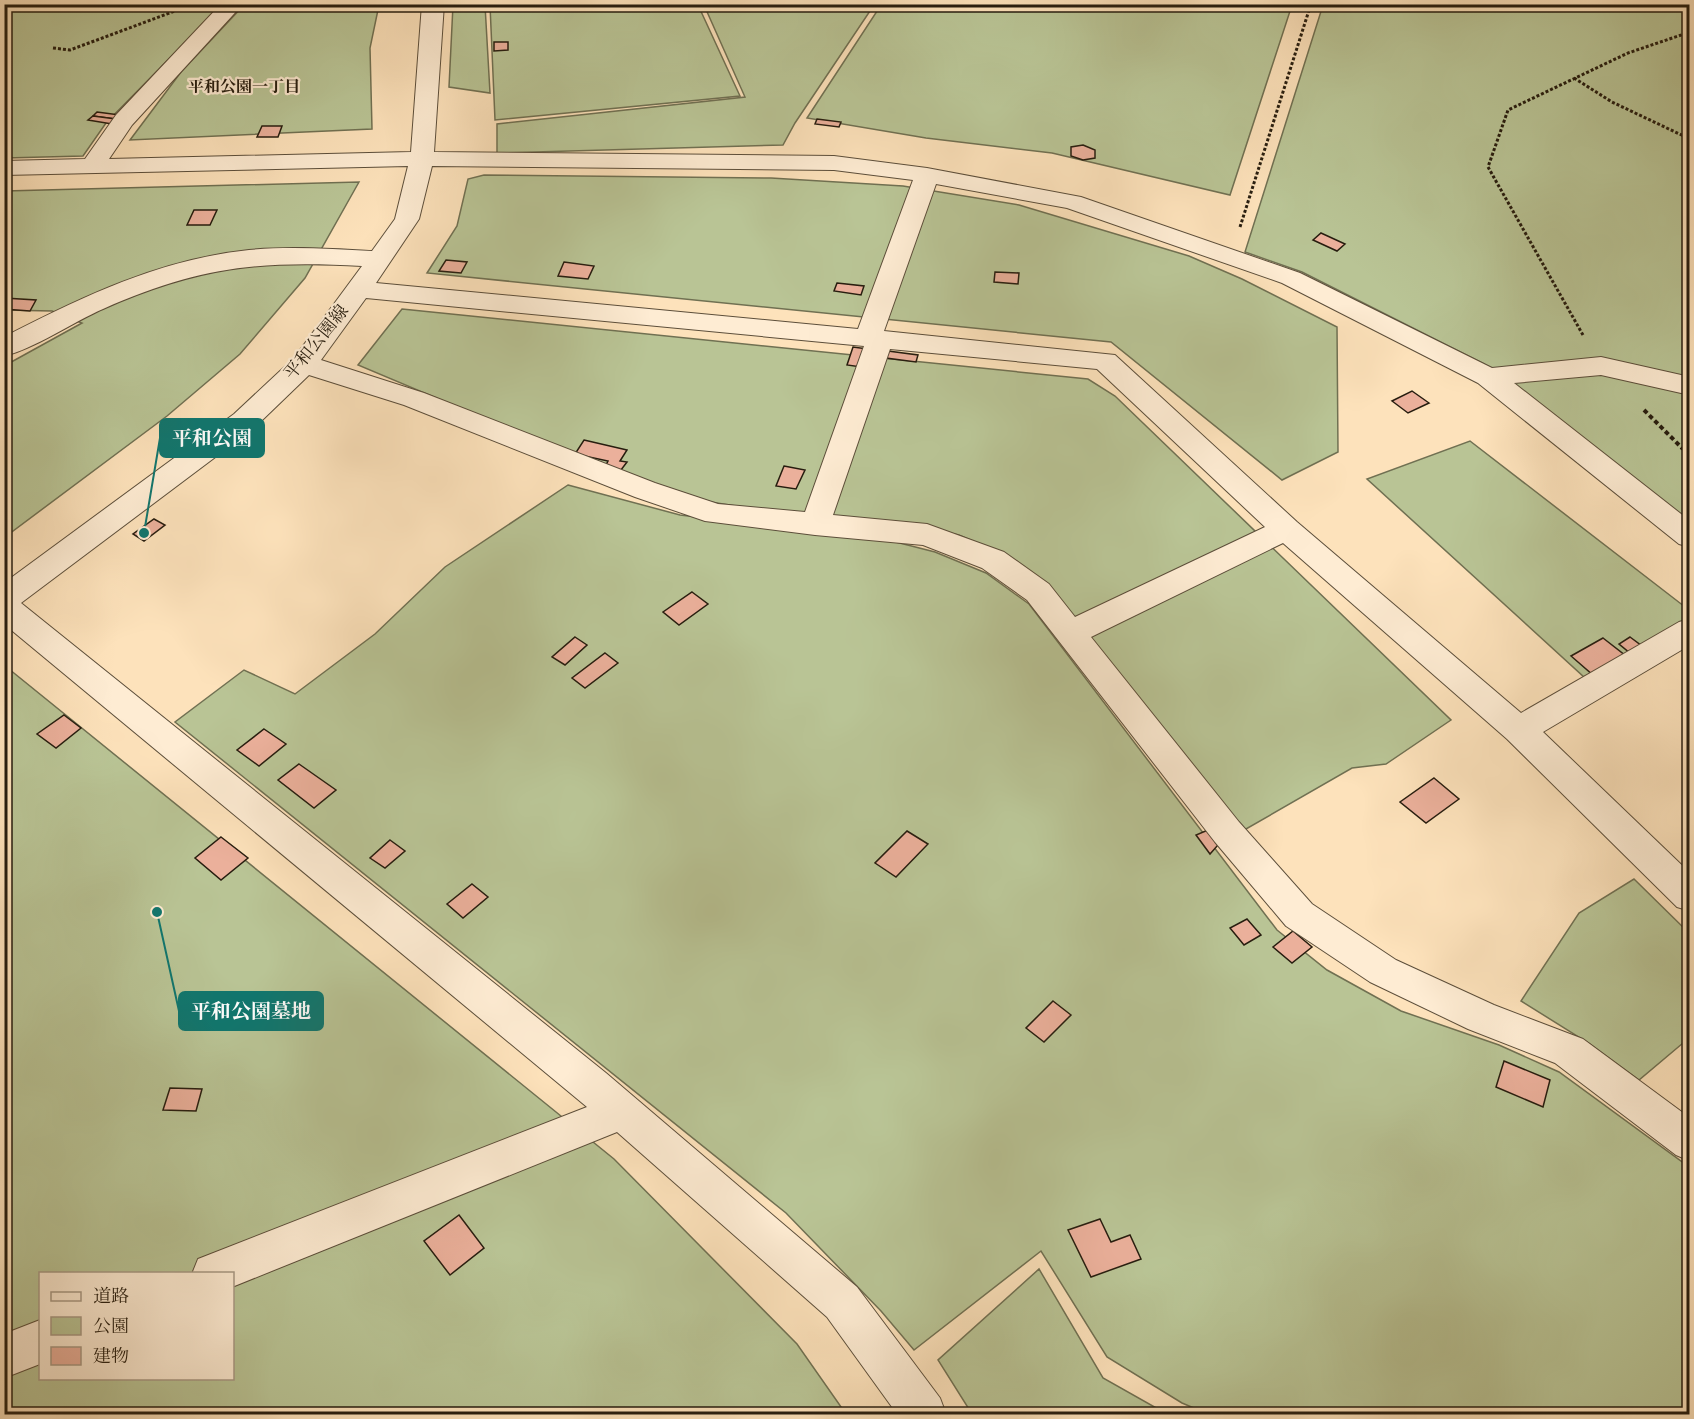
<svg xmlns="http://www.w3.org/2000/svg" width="1694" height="1419" viewBox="0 0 1694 1419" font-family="'IM FELL English','Noto Serif JP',serif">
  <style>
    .green { fill: #b9c495; stroke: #707052; stroke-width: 1.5; fill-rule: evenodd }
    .building { fill: #ebb09b; stroke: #271d0f; stroke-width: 1.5 }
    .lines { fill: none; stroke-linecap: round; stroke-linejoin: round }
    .minor-casing { stroke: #5c4e3a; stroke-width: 2 }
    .path-far1 { stroke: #271d0f; stroke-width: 3; stroke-dasharray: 3 2; stroke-linecap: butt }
    .path { stroke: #271d0f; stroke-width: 4; stroke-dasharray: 4.5 3; stroke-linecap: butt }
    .minor { fill: #feecd3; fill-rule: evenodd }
    .labels { text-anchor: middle; stroke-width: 4.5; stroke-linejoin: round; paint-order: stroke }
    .far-neighbourhood-label { font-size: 16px; font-weight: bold; fill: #271d0f; stroke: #feecd3 }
    .street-label { font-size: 18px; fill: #271d0f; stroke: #feecd3 }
    .leader { fill: none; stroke: #0f766e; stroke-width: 2 }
    .callout-dot { fill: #0f766e; stroke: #feecd3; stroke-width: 2 }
    .callout { fill: #0f766e; stroke: #0f766e; stroke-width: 2 }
    .callout-label { font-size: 20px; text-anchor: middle; font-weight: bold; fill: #fff }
  </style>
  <rect width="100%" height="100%" fill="#fde2bb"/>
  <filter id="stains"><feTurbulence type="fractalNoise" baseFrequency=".00333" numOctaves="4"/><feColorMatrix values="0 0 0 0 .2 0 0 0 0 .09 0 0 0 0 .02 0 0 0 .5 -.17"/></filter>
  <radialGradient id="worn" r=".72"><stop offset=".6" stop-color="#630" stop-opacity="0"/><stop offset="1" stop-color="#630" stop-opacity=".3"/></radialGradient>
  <!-- green -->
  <g class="green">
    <path d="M 4,5 L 222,5 L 106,123 L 83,156 L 5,158 Z"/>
    <path d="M 244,5 L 379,5 L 370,48 L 372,129 L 130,140 L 181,72 Z"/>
    <path d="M 453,5 L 485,5 L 490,93 L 449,87 Z"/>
    <path d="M 490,5 L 698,5 L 740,96 L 495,120 Z"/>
    <path d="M 704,5 L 874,5 L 795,123 L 783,145 L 497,153 L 497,124 L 745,97 Z"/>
    <path d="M 881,5 L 1292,5 L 1230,195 L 1052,153 L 926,138 L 807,118 Z"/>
    <path d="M 1323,5 L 1689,5 L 1689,523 L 1484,364 L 1302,272 L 1245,252 Z"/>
    <path d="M 484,175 L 771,178 L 903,186 L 1019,205 L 1189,256 L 1242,279 L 1337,327 L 1338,452 L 1282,480 L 1111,342 L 427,273 L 457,226 L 468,179 Z"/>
    <path d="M 359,182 L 305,278 L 240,354 L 167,416 L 5,537 L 4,366 L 82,323 L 52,311 L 5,310 L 5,191 Z"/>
    <path d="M 402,309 L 1088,379 L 1115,396 L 1451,720 L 1386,764 L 1352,768 L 1239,833 L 994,550 L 959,535 L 902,523 L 799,516 L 667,495 L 358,365 Z"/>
    <path d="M 1470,441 L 1689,610 L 1689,621 L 1584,677 L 1367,479 Z"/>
    <path d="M 568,485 L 680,515 L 884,539 L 935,552 L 986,573 L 1029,604 L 1277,930 L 1327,970 L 1401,1011 L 1499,1045 L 1559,1072 L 1689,1167 L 1689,1414 L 1208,1414 L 1182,1403 L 1107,1357 L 1041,1251 L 914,1350 L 881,1311 L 786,1213 L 175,722 L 244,670 L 295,694 L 375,634 L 445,567 Z"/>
    <path d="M 4,665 L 614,1159 L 797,1344 L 846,1414 L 5,1414 ZM 40,1274 L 232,1274 L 232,1378 L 40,1378 Z"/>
    <path d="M 1634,879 L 1689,933 L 1689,1038 L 1639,1080 L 1590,1044 L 1521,1001 L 1579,913 Z"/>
    <path d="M 1039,1269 L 1103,1378 L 1167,1414 L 972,1414 L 938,1360 Z"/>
  </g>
  <!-- building -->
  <g class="building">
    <path d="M 358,4 L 380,4 L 379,10 L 356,11 Z"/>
    <path d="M 494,42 L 508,42 L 508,50 L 494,51 Z"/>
    <path d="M 97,112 L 120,115 L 116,119 L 93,116 Z"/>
    <path d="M 93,116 L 116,119 L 112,124 L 88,120 Z"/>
    <path d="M 817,119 L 841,122 L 839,127 L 815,124 Z"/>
    <path d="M 262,126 L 282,126 L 278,137 L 257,137 Z"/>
    <path d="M 1083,145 L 1095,150 L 1095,158 L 1083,160 L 1071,156 L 1071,147 Z"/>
    <path d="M 194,210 L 217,210 L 210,225 L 187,225 Z"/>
    <path d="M 1321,233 L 1345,244 L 1337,251 L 1313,240 Z"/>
    <path d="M 446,260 L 467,262 L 461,273 L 439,271 Z"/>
    <path d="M 564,262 L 594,266 L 588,279 L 558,276 Z"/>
    <path d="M 995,272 L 1019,273 L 1018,284 L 994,282 Z"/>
    <path d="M 837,283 L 864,286 L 861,295 L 834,291 Z"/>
    <path d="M 4,298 L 36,300 L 30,311 L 4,309 Z"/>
    <path d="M 853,347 L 868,349 L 861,367 L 847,365 Z"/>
    <path d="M 888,351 L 918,355 L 916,362 L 886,358 Z"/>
    <path d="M 1412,391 L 1429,403 L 1408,413 L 1392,401 Z"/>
    <path d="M 584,440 L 627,450 L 620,461 L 627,462 L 621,470 L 605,467 L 608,461 L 575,454 Z"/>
    <path d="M 784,466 L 805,470 L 796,489 L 776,486 Z"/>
    <path d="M 154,519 L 165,525 L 144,541 L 133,534 Z"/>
    <path d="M 692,592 L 708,604 L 679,625 L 663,612 Z"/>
    <path d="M 575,637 L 587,645 L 565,665 L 552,657 Z"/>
    <path d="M 1630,637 L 1642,646 L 1630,653 L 1619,644 Z"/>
    <path d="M 1603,638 L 1626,656 L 1593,675 L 1571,656 Z"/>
    <path d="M 605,653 L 618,663 L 585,688 L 572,678 Z"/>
    <path d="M 64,715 L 81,728 L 56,748 L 37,734 Z"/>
    <path d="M 264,729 L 286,744 L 259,766 L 237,750 Z"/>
    <path d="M 299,764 L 336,790 L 314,808 L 278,780 Z"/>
    <path d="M 1434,778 L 1459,799 L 1426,823 L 1400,802 Z"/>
    <path d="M 1208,830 L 1218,845 L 1210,854 L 1196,835 Z"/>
    <path d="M 907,831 L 928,844 L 896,877 L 875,863 Z"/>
    <path d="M 221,837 L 248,858 L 221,880 L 195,858 Z"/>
    <path d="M 390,840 L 405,851 L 385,868 L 370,858 Z"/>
    <path d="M 472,884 L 488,897 L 463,918 L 447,904 Z"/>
    <path d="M 1247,919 L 1261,935 L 1244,945 L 1230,928 Z"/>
    <path d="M 1293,931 L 1312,947 L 1292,963 L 1273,947 Z"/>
    <path d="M 1053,1001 L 1071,1015 L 1044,1042 L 1026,1028 Z"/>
    <path d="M 1504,1061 L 1550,1080 L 1543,1107 L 1496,1087 Z"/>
    <path d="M 170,1088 L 202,1089 L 196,1111 L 163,1110 Z"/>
    <path d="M 459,1215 L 484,1248 L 450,1275 L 424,1241 Z"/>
    <path d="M 1100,1219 L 1111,1242 L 1130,1235 L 1141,1259 L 1091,1277 L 1068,1230 Z"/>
  </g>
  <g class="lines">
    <!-- minor casing -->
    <g class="minor-casing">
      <g id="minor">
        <path d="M 221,4 L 243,4 L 132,125 L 109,159 L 411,152 L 422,4 L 444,4 L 434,152 L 834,156 L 927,168 L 1081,197 L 1300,273 L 1492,368 L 1601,357 L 1690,377 L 1690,395 L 1601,375 L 1514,383 L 1690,521 L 1690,547 L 1679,544 L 1478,383 L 1282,283 L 1067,208 L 936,184 L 884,331 L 1115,355 L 1297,522 L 1521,713 L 1679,622 L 1690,619 L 1690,645 L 1543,732 L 1690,873 L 1690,911 L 1677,907 L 1507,739 L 1283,543 L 1091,637 L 1239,822 L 1312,904 L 1396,960 L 1494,1005 L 1583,1039 L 1690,1118 L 1690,1161 L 1676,1155 L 1555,1063 L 1468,1029 L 1370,982 L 1286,926 L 1215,842 L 1027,600 L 982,568 L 923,545 L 815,535 L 705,521 L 635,497 L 404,405 L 309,375 L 254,428 L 21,603 L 606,1073 L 857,1287 L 940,1398 L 946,1414 L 897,1414 L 827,1317 L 617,1132 L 232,1287 L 232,1274 L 192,1274 L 198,1259 L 587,1107 L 4,624 L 4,583 L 234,414 L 294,358 L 362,266 C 260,260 197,267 103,309 C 73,322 34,349 4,356 L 4,337 C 81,297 161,259 249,250 C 290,246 331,249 372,251 L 395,219 L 408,166 L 4,175 L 4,161 L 85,159 L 116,115 ZM 432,166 L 834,170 L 913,180 L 858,329 L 376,283 L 419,219 ZM 366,298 L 864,346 L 805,512 L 718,504 L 655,483 L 424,393 L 321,360 ZM 890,349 L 1097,369 L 1265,527 L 1075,617 L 1049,584 L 1004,552 L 927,524 L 833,515 Z"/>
        <path d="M 40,1320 L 40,1364 L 4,1378 L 4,1334 Z"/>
      </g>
    </g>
    <!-- path-far1 -->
    <g class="path-far1">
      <path d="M 53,48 L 70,50 L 183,8"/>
      <path d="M 1574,78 L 1612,102 L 1690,139"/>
      <path d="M 1240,227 L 1311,4"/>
      <path d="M 1583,335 L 1488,167 L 1508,110 L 1628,53 L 1690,32"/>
    </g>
    <!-- path -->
    <path class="path" d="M 1644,410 L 1682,448 L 1690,453"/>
    <!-- minor -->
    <use href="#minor" class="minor"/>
  </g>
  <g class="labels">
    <!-- far-neighbourhood labels -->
    <g class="far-neighbourhood-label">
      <text x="244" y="92">平和公園一丁目</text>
    </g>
    <!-- street labels -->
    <g class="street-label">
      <text transform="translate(316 342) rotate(-51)" y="6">平和公園線</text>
    </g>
  </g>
  <!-- callouts -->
  <path class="leader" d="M144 533L160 438M157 912L179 1011"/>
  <g class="callout-dot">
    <circle cx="144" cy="533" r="6"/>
    <circle cx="157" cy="912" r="6"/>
  </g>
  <g class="callout">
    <rect x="160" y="419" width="104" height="38" rx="6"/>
    <rect x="179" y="992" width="144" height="38" rx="6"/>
  </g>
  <g class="callout-label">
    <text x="212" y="445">平和公園</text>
    <text x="251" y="1018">平和公園墓地</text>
  </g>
  <!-- margin -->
  <rect width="1694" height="1419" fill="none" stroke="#fde2bb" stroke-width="24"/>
  <rect x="6" y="6" width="1682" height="1407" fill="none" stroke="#271d0f" stroke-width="3"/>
  <rect x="12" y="12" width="1670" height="1395" fill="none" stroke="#271d0f" stroke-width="1.5"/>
  <!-- legend -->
  <rect x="39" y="1272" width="195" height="108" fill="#feecd3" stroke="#a89985" stroke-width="1.5"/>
  <rect x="51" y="1292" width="30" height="9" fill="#feecd3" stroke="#a89985" stroke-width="1.5"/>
  <text x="93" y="1302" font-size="18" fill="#271d0f">道路</text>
  <rect x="51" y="1317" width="30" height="18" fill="#b9c495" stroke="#a89985" stroke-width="1.5"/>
  <text x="93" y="1332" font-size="18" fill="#271d0f">公園</text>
  <rect x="51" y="1347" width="30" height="18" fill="#ebb09b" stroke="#a89985" stroke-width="1.5"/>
  <text x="93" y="1362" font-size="18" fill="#271d0f">建物</text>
  <rect width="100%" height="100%" filter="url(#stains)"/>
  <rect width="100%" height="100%" fill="url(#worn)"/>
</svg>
